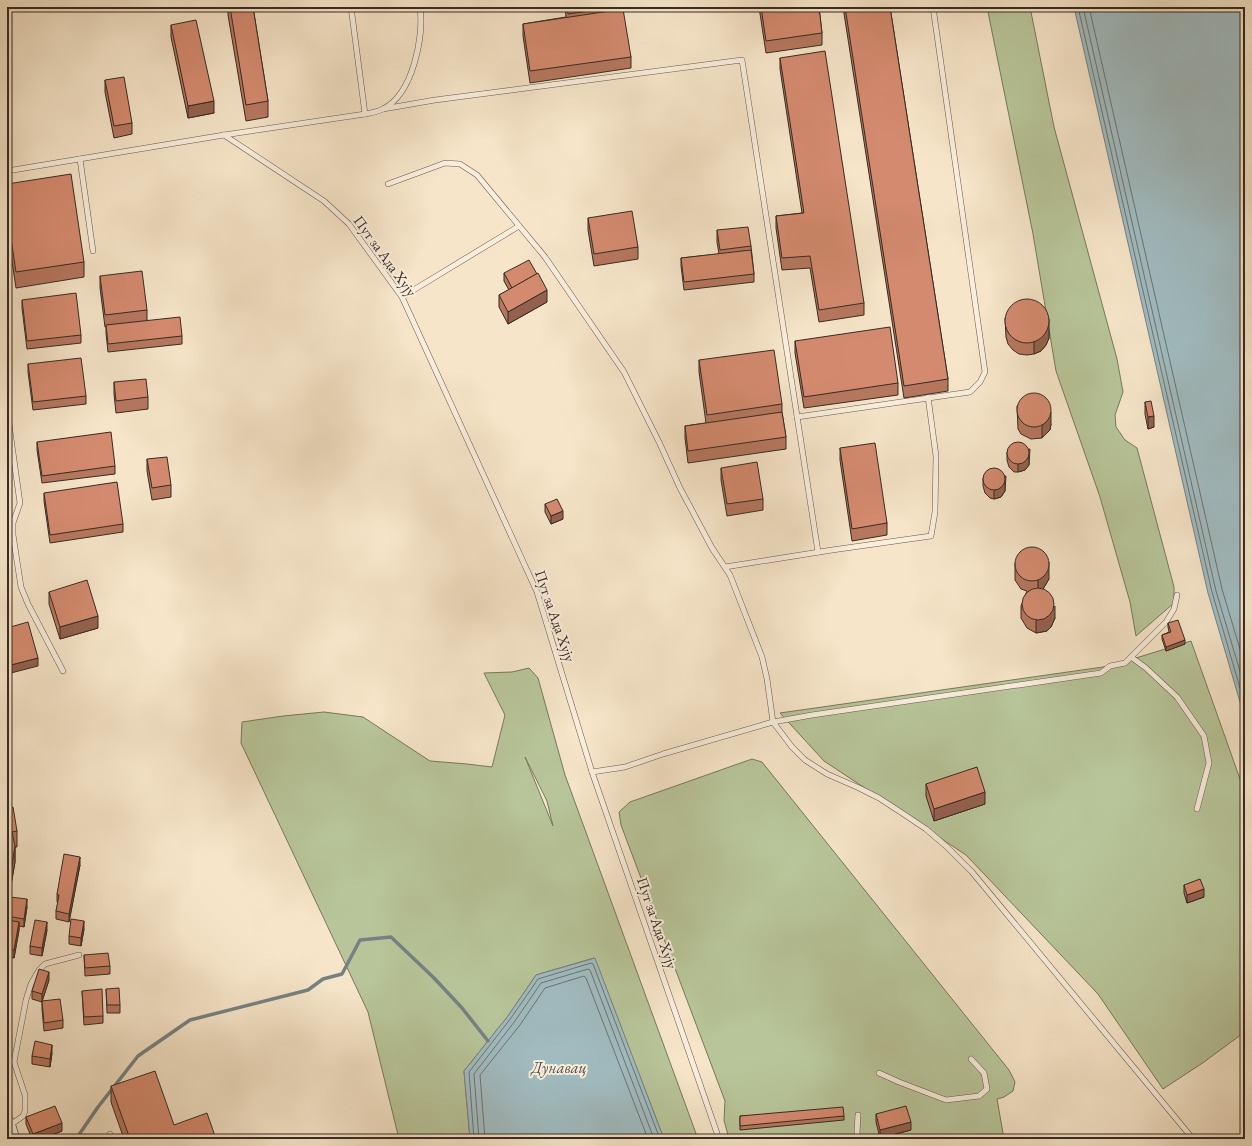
<svg xmlns="http://www.w3.org/2000/svg" width="1252" height="1146" viewBox="0 0 1252 1146" font-family="'EB Garamond',serif">
  <style>
    .green { fill: #b8c59a; stroke: #77785e; fill-rule: evenodd }
    .water { fill: #a1bcc1; stroke: #768282 }
    .lines { fill: none; stroke-linecap: round; stroke-linejoin: round }
    .shore { stroke: #6c7472; stroke-width: 1 }
    .stream { stroke: #768282; stroke-width: 3.5 }
    .lane-casing { stroke: #665a4c; stroke-width: 6 }
    .secondary-casing { stroke: #362b23; stroke-width: 16 }
    .lane { stroke: #f9eedc; stroke-width: 5 }
    .secondary { stroke: #f9eedc; stroke-width: 15 }
    .wall { fill: #b6775f; stroke: #362b23 }
    .shaded-wall { fill: #94614e; stroke: #362b23 }
    .building { fill: #d48a6f; stroke: #362b23 }
    .labels { text-anchor: middle; stroke-width: 4; stroke-linejoin: round; paint-order: stroke }
    .street-label { font-size: 15px; fill: #362b23; stroke: #f9eedc }
    .water-label { font-size: 16px; font-style: italic; fill: #514f4a; stroke: #f9eedc }
  </style>
  <rect width="100%" height="100%" fill="#f6e5c9"/>
  <filter id="stains"><feTurbulence type="fractalNoise" baseFrequency=".005" numOctaves="4"/><feColorMatrix values="0 0 0 0 .2 0 0 0 0 .09 0 0 0 0 .02 0 0 0 .5 -.17"/></filter>
  <radialGradient id="worn" r=".72"><stop offset=".6" stop-color="#630" stop-opacity="0"/><stop offset="1" stop-color="#630" stop-opacity=".3"/></radialGradient>
  <!-- green -->
  <g class="green">
    <path d="M 987,7 L 1030,7 L 1054,127 L 1117,359 L 1123,392 L 1115,415 L 1116,427 L 1125,440 L 1137,448 L 1174,587 L 1174,603 L 1136,636 L 1130,602 L 1100,497 L 1056,371 L 1033,234 Z"/>
    <path d="M 1191,641 L 1245,793 L 1245,1035 L 1242,1034 L 1204,1062 L 1163,1089 L 1098,994 L 966,855 L 824,761 L 780,713 L 1110,666 Z"/>
    <path d="M 529,668 L 538,678 L 565,775 L 698,1139 L 664,1139 L 594,958 L 536,975 L 508,1016 L 464,1071 L 470,1139 L 399,1139 L 368,1012 L 241,743 L 242,722 L 283,716 L 324,712 L 363,717 L 430,761 L 467,764 L 492,767 L 505,715 L 484,673 L 512,672 ZM 525,757 L 547,801 L 553,826 Z"/>
    <path d="M 752,759 L 762,762 L 1009,1070 L 1015,1082 L 1013,1091 L 1004,1097 L 997,1099 L 1004,1139 L 729,1139 L 724,1120 L 725,1101 L 621,825 L 619,812 L 630,802 Z"/>
  </g>
  <!-- water -->
  <g class="water">
    <path d="M 1074,7 L 1245,7 L 1245,719 L 1208,593 Z"/>
    <path d="M 595,958 L 664,1139 L 470,1139 L 464,1071 L 508,1016 L 536,975 Z"/>
  </g>
  <g class="lines">
    <!-- shore -->
    <g class="shore">
      <path d="M 1078,7 L 1212,592 L 1245,705"/>
      <path d="M 1083,7 L 1216,591 L 1245,688"/>
      <path d="M 1089,7 L 1222,589 L 1245,666"/>
      <path d="M 474,1139 L 469,1072 L 511,1018 L 538,979 L 591,963 L 593,964 L 660,1139"/>
      <path d="M 479,1139 L 474,1074 L 515,1021 L 541,983 L 588,969 L 590,970 L 654,1139"/>
      <path d="M 485,1139 L 480,1075 L 520,1025 L 545,988 L 584,976 L 586,978 L 648,1139"/>
    </g>
    <!-- stream -->
    <path class="stream" d="M 76,1139 L 98,1107 L 138,1056 L 190,1020 L 308,990 L 323,979 L 342,974 L 360,940 L 391,937 L 434,978 L 462,1008 L 488,1041"/>
    <!-- lane casing -->
    <g class="lane-casing">
      <g id="lane">
        <path d="M 351,7 L 365,114"/>
        <path d="M 383,109 L 435,100 L 742,60 L 818,552"/>
        <path d="M 224,135 L 324,201 L 349,224 L 402,297 L 537,592 L 592,772 L 719,1139"/>
        <path d="M 80,159 L 93,251"/>
        <path d="M 7,171 L 224,135 L 365,114 C 370,113 378,112 383,109 C 413,94 424,37 420,7"/>
        <path d="M 388,184 L 445,163 L 460,164 L 477,175 L 545,257 L 624,372 L 659,442 L 680,488 L 712,548 L 730,575 L 762,657 L 767,679 L 773,722 L 792,747 L 805,760 L 827,774 L 857,787 L 879,798 L 902,813 L 926,829 L 947,847 L 972,872 L 1193,1139"/>
        <path d="M 402,297 L 519,226"/>
        <path d="M 7,410 L 20,503 L 13,523 L 13,535 L 21,587 L 28,604 L 63,671"/>
        <path d="M 797,417 L 970,392 L 980,382 L 985,372 L 933,7"/>
        <path d="M 725,567 L 832,550 L 931,536 L 935,512 L 936,456 L 928,397"/>
        <path d="M 1131,657 L 1146,668 L 1177,697 L 1204,736 L 1209,763 L 1197,809"/>
        <path d="M 592,772 L 625,767 L 663,754 L 773,722 L 812,715 L 1101,673 L 1110,666 L 1125,663 L 1166,622 L 1174,609 L 1177,595"/>
        <path d="M 879,1073 L 899,1082 L 946,1100 L 979,1096 L 987,1089 L 984,1073 L 971,1059"/>
        <path d="M 858,1115 L 857,1132 L 858,1139"/>
        <path d="M 9,1126 L 23,1116 L 25,1111 L 25,1095 L 14,1062 L 26,1000 L 31,984 L 39,970 L 45,964 L 79,955"/>
        <path d="M 110,1134 L 112,1139"/>
      </g>
    </g>
    <!-- secondary casing -->
    <g class="secondary-casing">
      <path id="secondary" d="M 7,1123 L 12,1139"/>
    </g>
    <!-- lane -->
    <use href="#lane" class="lane"/>
    <!-- secondary -->
    <use href="#secondary" class="secondary"/>
  </g>
  <!-- wall -->
  <g class="wall">
    <path d="M 7,7 L 43,7 L 7,12 Z"/>
    <path d="M 195,7 L 216,7 L 195,11 Z"/>
    <path d="M 228,7 L 253,7 L 268,101 L 268,117 L 246,121 L 228,15 Z"/>
    <path d="M 565,7 L 612,7 L 612,10 L 631,57 L 631,68 L 530,83 L 523,36 L 523,24 L 566,17 Z"/>
    <path d="M 759,7 L 819,7 L 822,33 L 822,45 L 766,53 Z"/>
    <path d="M 843,7 L 890,7 L 948,379 L 948,391 L 904,398 Z"/>
    <path d="M 171,25 L 214,113 L 188,118 L 171,37 Z"/>
    <path d="M 780,58 L 864,303 L 864,315 L 819,322 L 810,268 L 782,270 L 776,228 L 776,216 L 802,213 L 780,69 Z"/>
    <path d="M 105,80 L 132,123 L 132,134 L 114,138 L 105,92 Z"/>
    <path d="M 7,184 L 84,262 L 84,277 L 16,288 L 7,228 Z"/>
    <path d="M 588,218 L 638,247 L 638,259 L 594,266 L 588,230 Z"/>
    <path d="M 717,230 L 751,246 L 754,274 L 754,282 L 684,290 L 681,266 L 681,258 L 719,254 L 717,242 Z"/>
    <path d="M 504,273 L 547,302 L 508,324 L 499,307 L 499,295 L 509,290 L 504,281 Z"/>
    <path d="M 100,276 L 147,310 L 147,320 L 182,336 L 182,344 L 108,352 L 106,333 L 106,327 L 105,327 L 100,288 Z"/>
    <path d="M 22,300 L 81,335 L 81,343 L 27,349 L 22,308 Z"/>
    <path d="M 1005,318 L 1049,331 L 1049,338 L 1046,345 L 1041,351 L 1034,354 L 1027,355 L 1019,354 L 1013,350 L 1008,344 L 1006,337 Z"/>
    <path d="M 795,341 L 898,383 L 898,395 L 804,408 L 795,353 Z"/>
    <path d="M 699,360 L 782,404 L 782,412 L 786,437 L 786,449 L 688,463 L 685,438 L 685,426 L 706,423 L 699,372 Z"/>
    <path d="M 28,364 L 86,396 L 86,404 L 33,410 L 28,372 Z"/>
    <path d="M 114,382 L 148,397 L 148,409 L 116,413 L 114,394 Z"/>
    <path d="M 1145,402 L 1154,427 L 1148,429 L 1145,414 Z"/>
    <path d="M 1017,406 L 1051,424 L 1050,430 L 1042,438 L 1031,439 L 1021,434 L 1018,429 Z"/>
    <path d="M 37,442 L 115,466 L 115,474 L 42,483 L 37,450 Z"/>
    <path d="M 840,448 L 887,523 L 887,535 L 852,541 L 840,460 Z"/>
    <path d="M 1030,449 L 1029,465 L 1025,470 L 1018,472 L 1014,472 L 1009,467 L 1007,460 L 1007,452 Z"/>
    <path d="M 147,459 L 171,485 L 171,497 L 152,500 L 147,471 Z"/>
    <path d="M 721,468 L 763,499 L 763,510 L 727,516 L 721,480 Z"/>
    <path d="M 1006,476 L 1005,491 L 1001,497 L 994,499 L 990,498 L 985,493 L 983,486 L 983,478 Z"/>
    <path d="M 44,493 L 123,524 L 123,532 L 50,543 L 44,501 Z"/>
    <path d="M 545,504 L 563,519 L 551,524 L 545,512 Z"/>
    <path d="M 1015,563 L 1049,579 L 1043,589 L 1055,618 L 1051,627 L 1047,631 L 1036,633 L 1027,628 L 1021,618 L 1021,606 L 1027,591 L 1021,589 L 1015,580 Z"/>
    <path d="M 49,592 L 98,628 L 60,639 L 49,604 Z"/>
    <path d="M 1168,623 L 1185,644 L 1166,651 L 1162,639 L 1162,635 L 1169,632 L 1168,627 Z"/>
    <path d="M 926,784 L 985,804 L 934,821 L 926,796 Z"/>
    <path d="M 7,810 L 17,831 L 17,847 L 15,847 L 15,862 L 7,908 Z"/>
    <path d="M 80,865 L 69,922 L 56,919 L 56,911 L 58,903 L 57,902 L 57,894 Z"/>
    <path d="M 1184,885 L 1204,897 L 1187,903 L 1184,893 Z"/>
    <path d="M 27,907 L 24,927 L 19,926 L 19,930 L 14,958 L 7,957 L 7,916 Z"/>
    <path d="M 84,929 L 81,946 L 69,944 L 69,936 Z"/>
    <path d="M 47,930 L 42,956 L 30,954 L 30,946 Z"/>
    <path d="M 84,955 L 110,966 L 110,974 L 85,976 Z"/>
    <path d="M 49,980 L 42,1001 L 63,1020 L 63,1028 L 44,1031 L 42,1009 L 42,1002 L 32,999 L 32,991 Z"/>
    <path d="M 106,989 L 120,1005 L 120,1013 L 107,1013 Z"/>
    <path d="M 82,991 L 103,1016 L 103,1023 L 84,1025 Z"/>
    <path d="M 52,1053 L 50,1067 L 32,1064 L 32,1056 Z"/>
    <path d="M 111,1086 L 174,1125 L 216,1139 L 124,1139 L 111,1102 Z"/>
    <path d="M 876,1114 L 911,1130 L 880,1138 L 876,1122 Z"/>
    <path d="M 740,1116 L 844,1116 L 844,1120 L 740,1130 Z"/>
    <path d="M 26,1117 L 62,1131 L 41,1139 L 32,1139 L 26,1124 Z"/>
  </g>
  <!-- shaded-wall -->
  <g class="shaded-wall">
    <path d="M 214,101 L 214,113 L 188,118 L 188,106 Z"/>
    <path d="M 547,290 L 547,302 L 508,324 L 508,312 Z"/>
    <path d="M 1049,319 L 1049,338 L 1046,345 L 1041,351 L 1034,354 L 1034,342 Z"/>
    <path d="M 1051,412 L 1051,424 L 1050,430 L 1042,438 L 1042,426 Z"/>
    <path d="M 1154,416 L 1154,427 L 1148,429 L 1148,417 Z"/>
    <path d="M 1029,457 L 1029,465 L 1025,470 L 1018,472 L 1018,464 Z"/>
    <path d="M 1005,483 L 1005,491 L 1001,497 L 994,499 L 994,491 Z"/>
    <path d="M 563,511 L 563,519 L 551,524 L 551,516 Z"/>
    <path d="M 1049,562 L 1049,579 L 1043,589 L 1038,592 L 1038,580 Z"/>
    <path d="M 1055,606 L 1055,618 L 1051,627 L 1047,631 L 1036,633 L 1036,621 Z"/>
    <path d="M 98,616 L 98,628 L 60,639 L 60,627 Z"/>
    <path d="M 1185,640 L 1185,644 L 1166,651 L 1166,647 Z"/>
    <path d="M 38,658 L 38,666 L 7,674 L 7,666 Z"/>
    <path d="M 985,792 L 985,804 L 934,821 L 934,809 Z"/>
    <path d="M 15,846 L 15,862 L 7,908 L 7,892 Z"/>
    <path d="M 80,857 L 80,865 L 69,922 L 69,914 Z"/>
    <path d="M 1204,889 L 1204,897 L 1187,903 L 1187,895 Z"/>
    <path d="M 27,899 L 27,907 L 24,927 L 24,919 Z"/>
    <path d="M 84,921 L 84,929 L 81,946 L 81,938 Z"/>
    <path d="M 19,922 L 19,930 L 14,958 L 14,950 Z"/>
    <path d="M 47,922 L 47,930 L 42,956 L 42,948 Z"/>
    <path d="M 49,972 L 49,980 L 42,1002 L 42,994 Z"/>
    <path d="M 52,1045 L 52,1053 L 50,1067 L 50,1059 Z"/>
    <path d="M 911,1122 L 911,1130 L 880,1138 L 880,1130 Z"/>
    <path d="M 62,1123 L 62,1131 L 41,1139 L 33,1139 L 33,1134 Z"/>
  </g>
  <!-- building -->
  <g class="building">
    <path d="M 230,7 L 253,7 L 268,101 L 246,105 Z"/>
    <path d="M 567,7 L 612,7 L 612,8 L 568,14 Z"/>
    <path d="M 761,7 L 819,7 L 822,33 L 766,41 Z"/>
    <path d="M 845,7 L 890,7 L 948,379 L 904,386 Z"/>
    <path d="M 623,9 L 631,57 L 530,71 L 523,24 Z"/>
    <path d="M 196,20 L 214,101 L 188,106 L 171,25 Z"/>
    <path d="M 825,51 L 864,303 L 819,310 L 810,256 L 782,258 L 776,216 L 804,213 L 780,58 Z"/>
    <path d="M 124,77 L 132,123 L 114,126 L 105,80 Z"/>
    <path d="M 71,174 L 84,262 L 16,272 L 7,212 L 7,184 Z"/>
    <path d="M 632,211 L 638,247 L 594,254 L 588,218 Z"/>
    <path d="M 748,227 L 751,246 L 720,250 L 717,230 Z"/>
    <path d="M 751,250 L 754,274 L 684,282 L 681,258 Z"/>
    <path d="M 529,260 L 537,274 L 512,288 L 504,273 Z"/>
    <path d="M 142,271 L 147,310 L 105,315 L 100,276 Z"/>
    <path d="M 538,273 L 547,290 L 508,312 L 499,295 Z"/>
    <path d="M 76,293 L 81,335 L 27,341 L 22,300 Z"/>
    <circle cx="1027" cy="321" r="22"/>
    <path d="M 180,317 L 182,336 L 108,344 L 106,325 Z"/>
    <path d="M 890,327 L 898,383 L 804,397 L 795,341 Z"/>
    <path d="M 774,350 L 782,404 L 707,415 L 699,360 Z"/>
    <path d="M 81,358 L 86,396 L 33,402 L 28,364 Z"/>
    <path d="M 146,379 L 148,397 L 116,401 L 114,382 Z"/>
    <circle cx="1034" cy="410" r="17"/>
    <path d="M 1151,401 L 1154,416 L 1148,417 L 1145,402 Z"/>
    <path d="M 782,412 L 786,437 L 688,451 L 685,426 Z"/>
    <path d="M 111,432 L 115,466 L 42,476 L 37,442 Z"/>
    <circle cx="1018" cy="453" r="11"/>
    <path d="M 875,443 L 887,523 L 852,529 L 840,448 Z"/>
    <path d="M 167,457 L 171,485 L 152,488 L 147,459 Z"/>
    <path d="M 757,462 L 763,499 L 727,504 L 721,468 Z"/>
    <circle cx="994" cy="479" r="11"/>
    <path d="M 117,482 L 123,524 L 50,535 L 44,493 Z"/>
    <path d="M 557,499 L 563,511 L 551,516 L 545,504 Z"/>
    <circle cx="1032" cy="564" r="17"/>
    <path d="M 87,580 L 98,616 L 60,627 L 49,592 Z"/>
    <circle cx="1038" cy="604" r="16"/>
    <path d="M 1178,620 L 1185,640 L 1166,647 L 1162,635 L 1171,632 L 1168,623 Z"/>
    <path d="M 28,622 L 38,658 L 7,666 L 7,628 Z"/>
    <path d="M 977,767 L 985,792 L 934,809 L 926,784 Z"/>
    <path d="M 13,807 L 17,831 L 12,832 L 15,846 L 7,892 L 7,810 Z"/>
    <path d="M 64,854 L 80,857 L 69,914 L 56,911 L 59,895 L 57,894 Z"/>
    <path d="M 1200,879 L 1204,889 L 1187,895 L 1184,885 Z"/>
    <path d="M 10,897 L 27,899 L 24,919 L 7,916 Z"/>
    <path d="M 71,919 L 84,921 L 81,938 L 69,936 Z"/>
    <path d="M 7,920 L 19,922 L 14,950 L 7,949 Z"/>
    <path d="M 35,920 L 47,922 L 42,948 L 30,946 Z"/>
    <path d="M 108,953 L 110,966 L 85,968 L 84,955 Z"/>
    <path d="M 39,969 L 49,972 L 42,994 L 32,991 Z"/>
    <path d="M 119,988 L 120,1005 L 107,1005 L 106,989 Z"/>
    <path d="M 102,989 L 103,1016 L 84,1017 L 82,991 Z"/>
    <path d="M 60,999 L 63,1020 L 44,1023 L 42,1001 Z"/>
    <path d="M 35,1041 L 52,1045 L 50,1059 L 32,1056 Z"/>
    <path d="M 155,1071 L 174,1125 L 207,1113 L 216,1139 L 130,1139 L 111,1086 Z"/>
    <path d="M 55,1106 L 62,1123 L 33,1134 L 26,1117 Z"/>
    <path d="M 906,1106 L 911,1122 L 880,1130 L 876,1114 Z"/>
    <path d="M 843,1107 L 844,1116 L 740,1126 L 740,1116 Z"/>
  </g>
  <g class="labels">
    <!-- street labels -->
    <g class="street-label">
      <text transform="translate(385 256) rotate(54)" y="5">Пут за Ада Хују</text>
      <text transform="translate(555 616) rotate(71)" y="5">Пут за Ада Хују</text>
      <text transform="translate(657 923) rotate(71)" y="5">Пут за Ада Хују</text>
    </g>
    <!-- water labels -->
    <g class="water-label">
      <text x="559" y="1073">Дунавац</text>
    </g>
  </g>
  <!-- margin -->
  <rect width="1252" height="1146" fill="none" stroke="#f6e5c9" stroke-width="24"/>
  <rect x="8" y="8" width="1236" height="1130" fill="none" stroke="#362b23" stroke-width="2"/>
  <rect x="12" y="12" width="1228" height="1122" fill="none" stroke="#362b23"/>
  <rect width="100%" height="100%" filter="url(#stains)"/>
  <rect width="100%" height="100%" fill="url(#worn)"/>
</svg>
